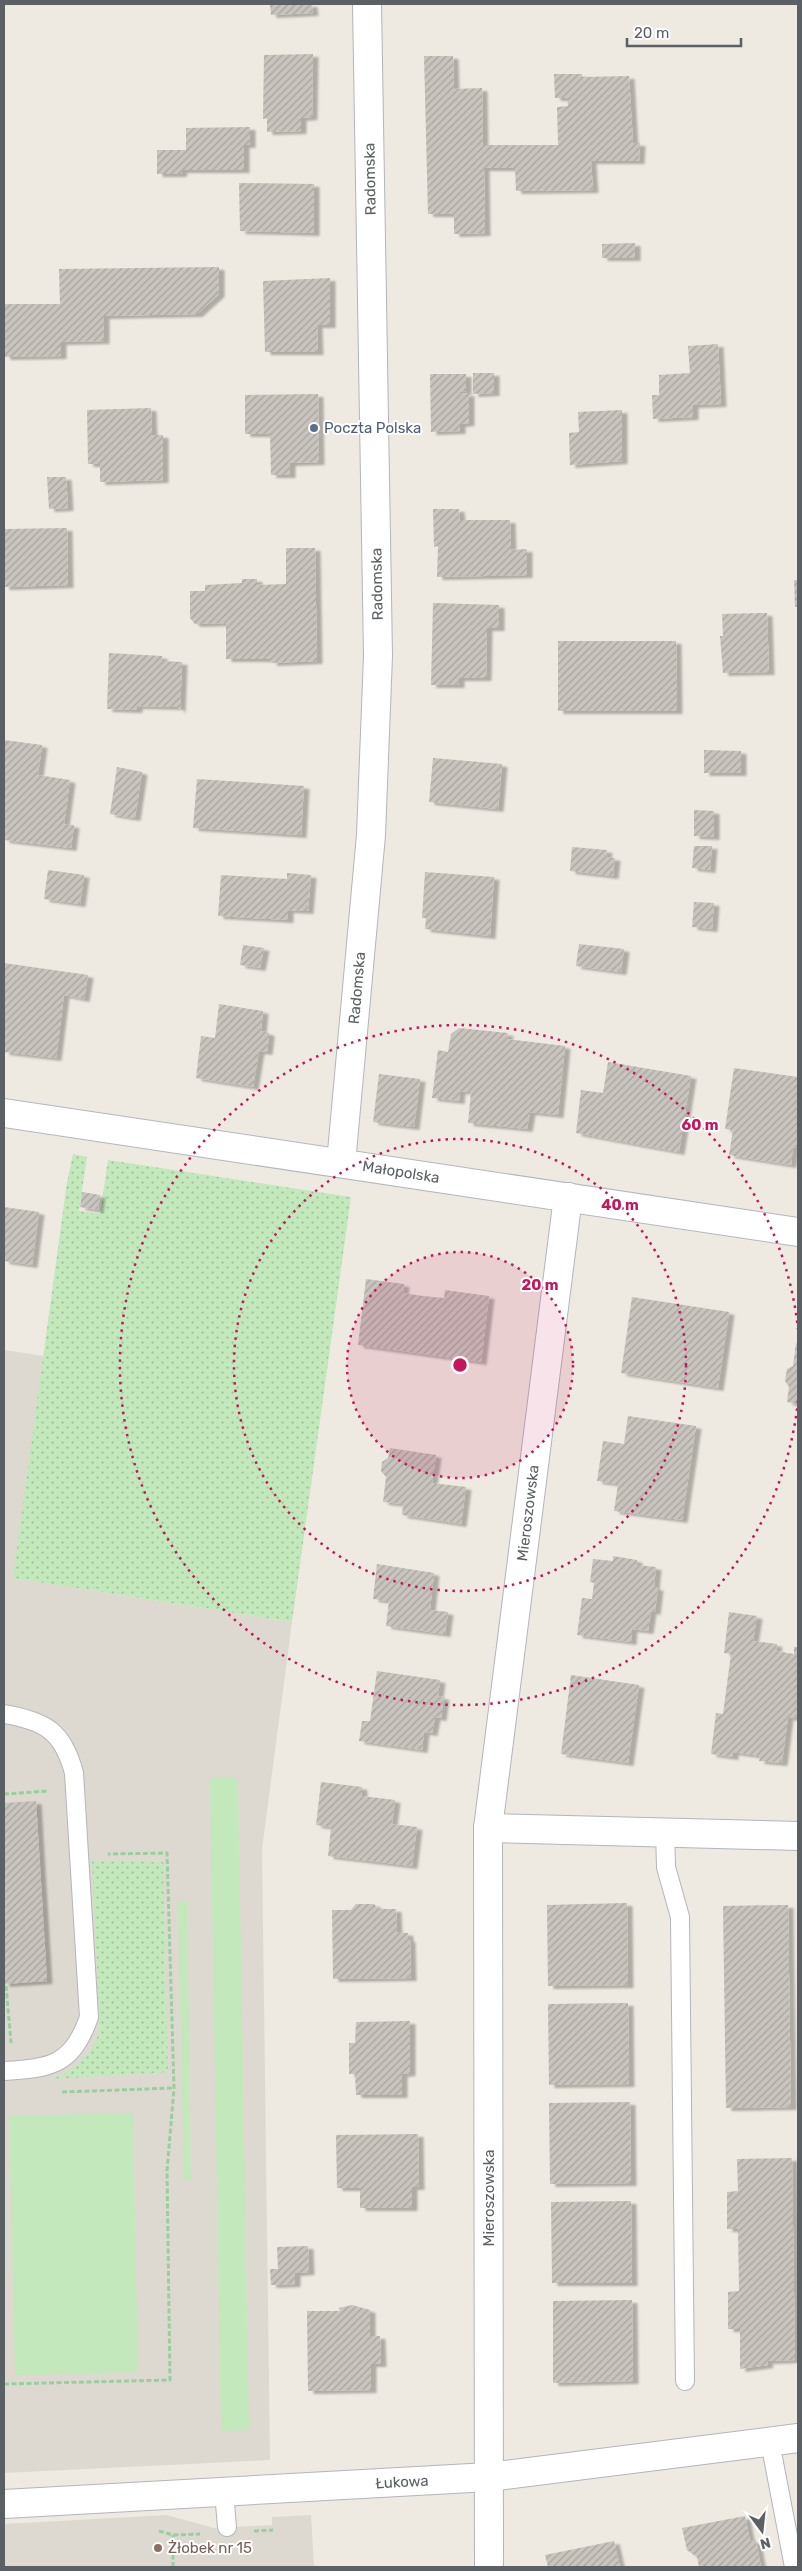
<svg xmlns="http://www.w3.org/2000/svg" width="802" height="2571" viewBox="0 0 802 2571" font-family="Rubik,sans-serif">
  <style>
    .education { fill: #ded9d0 }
    .grass { fill: url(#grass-dots) }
    .garden { fill: #c2e8bb }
    .building { fill: url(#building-hatch); filter: url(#shadow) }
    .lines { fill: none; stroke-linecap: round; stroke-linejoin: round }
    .lane-casing { stroke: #b2b6ba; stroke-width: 20 }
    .street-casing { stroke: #b2b6ba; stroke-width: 30 }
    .secondary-casing { stroke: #b3b8bd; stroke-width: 30 }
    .path { stroke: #97cf9e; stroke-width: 3; stroke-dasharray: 5 2.5; stroke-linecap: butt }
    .lane { stroke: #fff; stroke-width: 18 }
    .street { stroke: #fff; stroke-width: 28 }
    .secondary { stroke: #fff; stroke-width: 28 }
    .ring { fill: none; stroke: #c2185b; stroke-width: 2.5; stroke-dasharray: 2.5 5 }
    .service-dot { fill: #5c6f8a; stroke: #fff; stroke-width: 2 }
    .education-dot { fill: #8d6e63; stroke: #fff; stroke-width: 2 }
    .labels { text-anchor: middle; stroke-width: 4; stroke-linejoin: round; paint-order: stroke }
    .street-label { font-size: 15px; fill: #5a6063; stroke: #fff }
    .service-label { font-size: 15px; fill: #4e5e75; stroke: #fff; text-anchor: start }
    .education-label { font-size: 15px; fill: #785e54; stroke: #fff; text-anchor: start }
    .centre { fill: #c2185b; stroke: #fff; stroke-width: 2.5 }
    .ring-label { font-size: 15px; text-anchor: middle; font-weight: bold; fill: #c2185b; stroke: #fff; stroke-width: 4; stroke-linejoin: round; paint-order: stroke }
  </style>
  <defs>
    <pattern id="grass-dots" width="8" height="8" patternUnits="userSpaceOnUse" patternTransform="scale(1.25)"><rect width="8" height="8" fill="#c2e8bb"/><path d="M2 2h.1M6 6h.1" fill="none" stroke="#a1bf9c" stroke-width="1.8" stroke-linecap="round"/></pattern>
    <pattern id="building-hatch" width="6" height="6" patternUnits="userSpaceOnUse" patternTransform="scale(1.25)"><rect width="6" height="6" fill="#c9c4be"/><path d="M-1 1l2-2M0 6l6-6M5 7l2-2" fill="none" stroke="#a6a39e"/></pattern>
    <filter id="shadow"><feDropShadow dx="5.5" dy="3" stdDeviation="1" flood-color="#0004"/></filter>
  </defs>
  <rect width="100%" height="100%" fill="#eee9e1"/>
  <!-- education -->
  <g class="education">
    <path d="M 4,1350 L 44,1356 L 14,1578 L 292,1622 L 262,1849 L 270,2460 L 4,2473 Z"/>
    <path d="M 167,2515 L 214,2528 L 272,2525 L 272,2517 L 311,2515 L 314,2567 L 4,2567 L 4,2524 Z"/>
  </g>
  <!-- grass -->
  <g class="grass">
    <path d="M 73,1154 L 87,1157 L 79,1211 L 100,1214 L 108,1160 L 351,1197 L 292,1622 L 13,1578 L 67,1182 Z"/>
    <path d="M 92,1861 L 163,1862 L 168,2072 L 52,2079 C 78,2068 91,2056 100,2030 Z"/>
  </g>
  <!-- garden -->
  <g class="garden">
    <path d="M 210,1778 L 238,1778 L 249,2430 L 221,2431 Z"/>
    <path d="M 178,1902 L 187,1902 L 191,2179 L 184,2179 Z"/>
    <path d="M 133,2113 L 138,2372 L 15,2375 L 9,2116 Z"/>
  </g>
  <!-- building -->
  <g class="building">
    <path d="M 270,4 L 312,4 L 313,13 L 271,15 Z"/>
    <path d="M 313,54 L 312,117 L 301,118 L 301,131 L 267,132 L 267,118 L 263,119 L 264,55 Z"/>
    <path d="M 424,56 L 453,56 L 454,89 L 482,88 L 483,145 L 558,145 L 557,107 L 568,106 L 567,98 L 555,98 L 554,74 L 582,74 L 582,77 L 629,76 L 633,143 L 640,143 L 639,161 L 591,161 L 593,190 L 516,191 L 515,168 L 484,168 L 485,233 L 454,234 L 454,214 L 428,214 Z"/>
    <path d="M 250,127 L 250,145 L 244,145 L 244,170 L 182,170 L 181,174 L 157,174 L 157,150 L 186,150 L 186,128 Z"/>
    <path d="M 239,183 L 314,184 L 314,233 L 240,231 Z"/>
    <path d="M 635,243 L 635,258 L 602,258 L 602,244 Z"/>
    <path d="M 219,267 L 219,294 L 197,314 L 104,316 L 104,341 L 61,342 L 61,356 L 5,357 L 4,304 L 60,304 L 59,269 Z"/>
    <path d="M 330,278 L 330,325 L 317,325 L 318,352 L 265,352 L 263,281 Z"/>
    <path d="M 718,344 L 721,404 L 693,405 L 693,417 L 653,419 L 652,395 L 659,395 L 659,375 L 690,373 L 688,346 Z"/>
    <path d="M 473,373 L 494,373 L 494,393 L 473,394 Z"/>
    <path d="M 430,374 L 466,374 L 466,392 L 460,391 L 460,394 L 469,393 L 469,423 L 460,424 L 460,431 L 431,432 Z"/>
    <path d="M 318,394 L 319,462 L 290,463 L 290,475 L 271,475 L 270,434 L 245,434 L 245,395 Z"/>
    <path d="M 151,408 L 152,435 L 163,435 L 163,480 L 100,482 L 100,464 L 88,464 L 87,410 Z"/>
    <path d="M 622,410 L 622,461 L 570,465 L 569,433 L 579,432 L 578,412 Z"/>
    <path d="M 47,477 L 66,477 L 68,508 L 49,509 Z"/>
    <path d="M 433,509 L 459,509 L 460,520 L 510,520 L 511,550 L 527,549 L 527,575 L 437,577 L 438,546 L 434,547 Z"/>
    <path d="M 67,528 L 68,585 L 4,587 L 4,529 Z"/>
    <path d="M 286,548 L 315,548 L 317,661 L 271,663 L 272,659 L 226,659 L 226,623 L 195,624 L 190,618 L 190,591 L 205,591 L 205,585 L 242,583 L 242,579 L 257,579 L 257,585 L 286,584 Z"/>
    <path d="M 794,580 L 798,580 L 798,607 L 795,607 Z"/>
    <path d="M 433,603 L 499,605 L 499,628 L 487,628 L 486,678 L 459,678 L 459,685 L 431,685 Z"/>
    <path d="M 767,613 L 769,672 L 723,673 L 720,636 L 723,636 L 722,614 Z"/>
    <path d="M 558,641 L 676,641 L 677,711 L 558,711 Z"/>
    <path d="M 109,653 L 162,656 L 162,661 L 182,662 L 180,711 L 178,707 L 137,706 L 137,710 L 107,709 Z"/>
    <path d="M 4,740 L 42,745 L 38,775 L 70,780 L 64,824 L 74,825 L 71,848 L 4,840 Z"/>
    <path d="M 704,750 L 741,751 L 741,773 L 704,773 Z"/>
    <path d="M 433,758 L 502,764 L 498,809 L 429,802 Z"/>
    <path d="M 117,767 L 142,772 L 135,818 L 110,814 Z"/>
    <path d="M 197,779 L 304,786 L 301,835 L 193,828 Z"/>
    <path d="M 694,810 L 714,811 L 714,837 L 694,836 Z"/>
    <path d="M 694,846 L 712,846 L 710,870 L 692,868 Z"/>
    <path d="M 572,847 L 607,850 L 606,857 L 615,858 L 613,876 L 570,871 Z"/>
    <path d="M 48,870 L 84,875 L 80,904 L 44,899 Z"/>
    <path d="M 425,872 L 494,877 L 490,936 L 425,929 L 426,918 L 422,918 Z"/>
    <path d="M 287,873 L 311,875 L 308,911 L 288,910 L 288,920 L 218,916 L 221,875 L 287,879 Z"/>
    <path d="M 694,902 L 714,903 L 712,929 L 692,927 Z"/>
    <path d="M 579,944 L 624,949 L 621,972 L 576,966 Z"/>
    <path d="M 243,945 L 264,948 L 260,968 L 240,965 Z"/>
    <path d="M 4,963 L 88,975 L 84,999 L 64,995 L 56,1058 L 4,1052 Z"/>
    <path d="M 219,1004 L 263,1011 L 261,1031 L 269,1033 L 269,1036 L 267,1052 L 259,1051 L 253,1087 L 196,1078 L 201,1036 L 215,1038 Z"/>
    <path d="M 459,1028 L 508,1033 L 507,1039 L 565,1046 L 558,1115 L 530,1112 L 527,1129 L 468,1123 L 471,1092 L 460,1091 L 459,1101 L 432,1098 L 438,1050 L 448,1052 L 451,1034 Z"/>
    <path d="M 608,1062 L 691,1076 L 679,1152 L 576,1133 L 581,1090 L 603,1093 Z"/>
    <path d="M 734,1068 L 798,1077 L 798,1148 L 793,1147 L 791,1165 L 729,1155 L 733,1130 L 725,1129 Z"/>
    <path d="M 379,1074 L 420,1079 L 414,1127 L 373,1122 Z"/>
    <path d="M 82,1192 L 100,1195 L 98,1210 L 80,1207 Z"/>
    <path d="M 4,1207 L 39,1212 L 32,1265 L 4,1261 Z"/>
    <path d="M 366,1279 L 404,1284 L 403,1293 L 423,1296 L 444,1298 L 445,1290 L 489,1296 L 481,1362 L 358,1345 Z"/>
    <path d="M 632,1297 L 729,1312 L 718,1388 L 621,1373 Z"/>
    <path d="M 796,1343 L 798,1344 L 798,1404 L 787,1402 L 789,1387 L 785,1381 L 787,1369 L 793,1366 Z"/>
    <path d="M 628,1416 L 696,1426 L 682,1520 L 614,1511 L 618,1484 L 597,1481 L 603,1441 L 624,1444 Z"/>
    <path d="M 390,1448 L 436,1455 L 432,1483 L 466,1487 L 461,1524 L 402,1515 L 403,1504 L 383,1502 L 386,1477 L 381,1471 L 382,1462 L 388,1458 Z"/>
    <path d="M 613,1556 L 637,1560 L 637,1565 L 656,1567 L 654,1587 L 658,1588 L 655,1612 L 651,1611 L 648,1631 L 632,1629 L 631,1642 L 577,1635 L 582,1598 L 592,1599 L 594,1583 L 590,1582 L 593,1559 L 613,1561 Z"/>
    <path d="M 377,1564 L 434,1573 L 430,1610 L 448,1612 L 445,1634 L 386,1626 L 389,1601 L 373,1599 Z"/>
    <path d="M 729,1612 L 757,1616 L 753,1641 L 777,1644 L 776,1651 L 794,1654 L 794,1647 L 798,1647 L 798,1718 L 788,1717 L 782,1763 L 759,1761 L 760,1756 L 733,1752 L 733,1757 L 711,1754 L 716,1713 L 723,1714 L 731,1654 L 724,1653 Z"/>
    <path d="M 377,1671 L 440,1680 L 438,1696 L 444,1697 L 441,1718 L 435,1717 L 432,1733 L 424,1732 L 422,1750 L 359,1741 L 362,1721 L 370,1721 Z"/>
    <path d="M 571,1675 L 639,1685 L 628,1763 L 561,1754 Z"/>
    <path d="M 321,1782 L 362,1787 L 362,1796 L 395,1800 L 392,1824 L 417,1827 L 412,1866 L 328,1856 L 331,1827 L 316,1825 Z"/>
    <path d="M 36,1801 L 47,1981 L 4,1984 L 4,1803 Z"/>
    <path d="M 627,1903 L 628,1985 L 548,1986 L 547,1905 Z"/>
    <path d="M 356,1904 L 374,1904 L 379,1909 L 396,1909 L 397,1932 L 408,1933 L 408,1939 L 410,1939 L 411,1978 L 333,1979 L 332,1910 L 351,1910 Z"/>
    <path d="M 788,1905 L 791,2107 L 726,2108 L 723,1906 Z"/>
    <path d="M 628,2003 L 629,2084 L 549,2085 L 548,2004 Z"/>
    <path d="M 410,2021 L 410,2073 L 402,2074 L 402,2095 L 356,2095 L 355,2074 L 349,2074 L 349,2043 L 355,2043 L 356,2022 Z"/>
    <path d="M 630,2102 L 631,2183 L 550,2184 L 549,2103 Z"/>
    <path d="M 418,2134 L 419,2187 L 412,2187 L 412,2208 L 360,2208 L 360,2188 L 337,2188 L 336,2135 Z"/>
    <path d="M 792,2158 L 795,2360 L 767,2361 L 768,2365 L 740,2369 L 740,2329 L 728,2329 L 728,2292 L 739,2291 L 738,2229 L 727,2229 L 727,2192 L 738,2191 L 737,2159 Z"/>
    <path d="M 631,2201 L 632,2283 L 552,2283 L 551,2202 Z"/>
    <path d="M 308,2246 L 309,2272 L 295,2273 L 295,2284 L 271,2285 L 270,2269 L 278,2269 L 277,2247 Z"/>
    <path d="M 632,2300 L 633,2381 L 553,2383 L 553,2301 Z"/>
    <path d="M 352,2305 L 370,2310 L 370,2336 L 380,2336 L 381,2364 L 371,2364 L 371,2390 L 308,2391 L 307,2311 L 340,2311 L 339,2308 Z"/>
    <path d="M 745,2516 L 750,2541 L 756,2540 L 761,2567 L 699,2567 L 697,2557 L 687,2550 L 682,2528 Z"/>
    <path d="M 614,2541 L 620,2567 L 548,2567 L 545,2555 Z"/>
  </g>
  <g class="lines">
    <!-- lane casing -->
    <g class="lane-casing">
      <g id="lane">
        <path d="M 4,1714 C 45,1721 63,1731 74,1773 L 89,2017 C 72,2065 52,2068 4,2071"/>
        <path d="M 665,1831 L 666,1867 L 680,1917 L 685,2381"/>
        <path d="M 770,2442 L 794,2567"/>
        <path d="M 224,2492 L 227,2527"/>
      </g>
    </g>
    <!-- street casing -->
    <g class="street-casing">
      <g id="street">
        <path d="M 341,1163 L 371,835 L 378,656 L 367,4"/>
        <path d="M 488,1828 L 798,1836"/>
        <path d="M 4,2504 L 489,2477 L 798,2438"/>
        <path d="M 489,2567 L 488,1828 L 568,1197"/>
      </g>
    </g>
    <!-- secondary casing -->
    <g class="secondary-casing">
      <path id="secondary" d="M 4,1113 L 798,1232"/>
    </g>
    <!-- path -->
    <g class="path">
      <path d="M 4,1794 L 48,1791"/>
      <path d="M 6,1986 L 11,2043"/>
      <path d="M 62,2092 L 174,2088"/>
      <path d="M 4,2384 L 170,2380 L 167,2171 L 174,2088 L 167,1853 L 108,1854"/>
      <path d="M 159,2531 L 173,2535 L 200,2534"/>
      <path d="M 254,2531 L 273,2530"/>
      <path d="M 173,2567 L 173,2535"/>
    </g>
    <!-- lane -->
    <use href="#lane" class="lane"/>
    <!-- street -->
    <use href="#street" class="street"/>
    <!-- secondary -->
    <use href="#secondary" class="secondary"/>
  </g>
  <!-- distance rings -->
  <circle cx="460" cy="1365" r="113" fill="#c2185b" fill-opacity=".12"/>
  <g class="ring">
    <circle cx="460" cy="1365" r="113"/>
    <circle cx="460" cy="1365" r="226"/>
    <path d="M798 1401A340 340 0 1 1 798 1329"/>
  </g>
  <!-- markers -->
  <circle class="service-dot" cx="314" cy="428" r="5"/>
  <circle class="education-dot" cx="158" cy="2548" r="5"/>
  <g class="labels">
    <!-- street labels -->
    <g class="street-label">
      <text transform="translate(370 179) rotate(-91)" y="5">Radomska</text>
      <text transform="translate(377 584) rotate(-91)" y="5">Radomska</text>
      <text transform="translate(357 988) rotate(-85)" y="5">Radomska</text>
      <text transform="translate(401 1172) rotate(9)" y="5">Małopolska</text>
      <text transform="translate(528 1513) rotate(-83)" y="5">Mieroszowska</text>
      <text transform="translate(489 2198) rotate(-90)" y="5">Mieroszowska</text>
      <text transform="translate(402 2482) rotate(-3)" y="5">Łukowa</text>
    </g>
    <!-- service labels -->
    <g class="service-label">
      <text x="324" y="433">Poczta Polska</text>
    </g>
    <!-- education labels -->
    <g class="education-label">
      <text x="168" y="2553">Żłobek nr 15</text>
    </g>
  </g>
  <circle cx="460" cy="1365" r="8" class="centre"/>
  <g class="ring-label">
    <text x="700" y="1130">60 m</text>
    <text x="620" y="1210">40 m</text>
    <text x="540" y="1290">20 m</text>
  </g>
  <!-- border -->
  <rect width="802" height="2571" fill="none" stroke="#5a6063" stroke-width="10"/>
  <!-- north arrow -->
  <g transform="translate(762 2531) rotate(165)" stroke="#ffffff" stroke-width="4" paint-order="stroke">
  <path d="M0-4L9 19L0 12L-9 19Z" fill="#5a6063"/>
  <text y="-8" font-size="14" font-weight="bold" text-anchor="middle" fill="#5a6063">N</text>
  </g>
  <!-- scale -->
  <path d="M627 38v8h114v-8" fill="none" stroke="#5a6063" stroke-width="2.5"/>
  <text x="634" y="38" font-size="15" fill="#5a6063" stroke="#ffffff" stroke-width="4" paint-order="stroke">20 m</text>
</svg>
